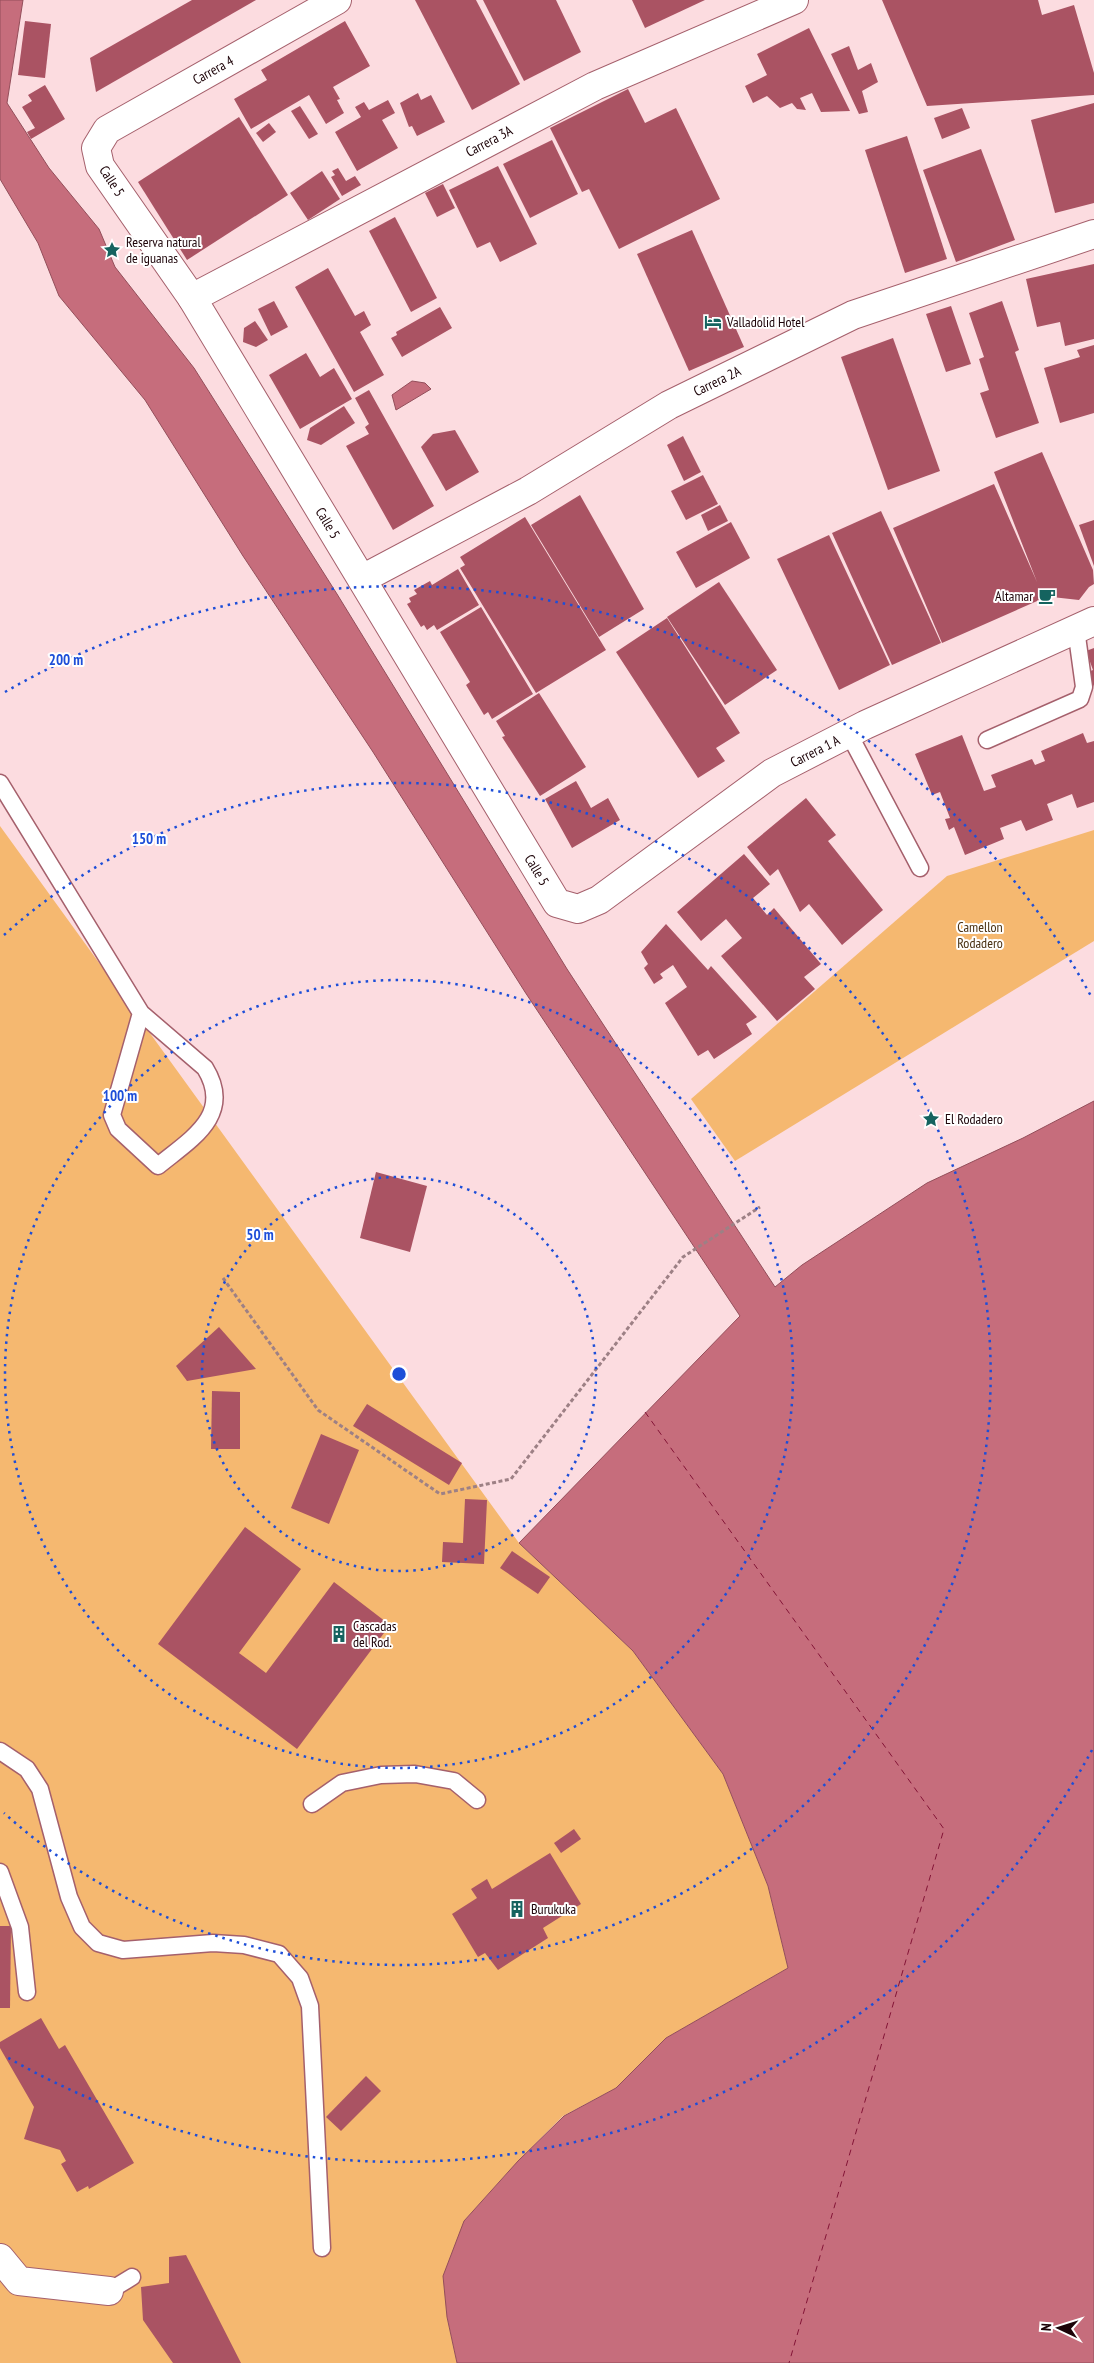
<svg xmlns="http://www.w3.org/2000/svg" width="1094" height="2363" viewBox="0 0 1094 2363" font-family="'PT Sans Narrow',sans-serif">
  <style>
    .green { fill: #f5b870 }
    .water { fill: #c66d7c; stroke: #934e5a }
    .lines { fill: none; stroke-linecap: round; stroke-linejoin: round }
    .ferry { stroke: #831436; stroke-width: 1; stroke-dasharray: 6 5; stroke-linecap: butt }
    .building { fill: #aa5363 }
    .lane-casing { stroke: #a5606c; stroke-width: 19 }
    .street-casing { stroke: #a5606c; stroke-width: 30 }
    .path { stroke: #9d8085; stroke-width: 3; stroke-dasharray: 4 2.5; stroke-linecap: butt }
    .lane { stroke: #fff; stroke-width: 16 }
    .street { stroke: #fff; stroke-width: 28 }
    .ring { fill: none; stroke: #1d4ed8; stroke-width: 2.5; stroke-dasharray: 2.5 5 }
    .labels { text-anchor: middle; stroke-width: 4; stroke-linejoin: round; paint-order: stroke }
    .street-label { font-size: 14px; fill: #1d0409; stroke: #fff }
    .poi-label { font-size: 14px; fill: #1d0409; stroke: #fff; text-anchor: start }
    .park-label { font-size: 14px; fill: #4a3112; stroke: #fff }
    .centre { fill: #1d4ed8; stroke: #fff; stroke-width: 2.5 }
    .ring-label { font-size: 15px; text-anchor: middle; font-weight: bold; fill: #1d4ed8; stroke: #fff; stroke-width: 4; stroke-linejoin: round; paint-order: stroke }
  </style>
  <rect width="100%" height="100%" fill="#fcdce0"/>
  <!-- green -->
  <g class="green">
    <path d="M 0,826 L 519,1543 L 633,1651 L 723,1774 L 768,1886 L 788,1968 L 666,2038 L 616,2088 L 563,2116 L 518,2161 L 464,2221 L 447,2317 L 457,2363 L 0,2363 Z"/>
    <path d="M 1094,830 L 1094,941 L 735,1161 L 691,1099 L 947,876 Z"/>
  </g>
  <!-- water -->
  <g class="water">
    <path d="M 0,0 L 23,0 L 7,103 L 49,168 L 99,229 L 115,267 L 194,368 L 337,594 L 567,969 L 775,1287 L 802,1265 L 927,1183 L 1023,1138 L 1094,1101 L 1094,2363 L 457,2363 L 447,2317 L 443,2276 L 464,2221 L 518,2161 L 564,2116 L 616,2088 L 666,2038 L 788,1968 L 768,1886 L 723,1774 L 633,1651 L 519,1543 L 740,1316 L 525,992 L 373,752 L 243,556 L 145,400 L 59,296 L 38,243 L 0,179 Z"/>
    <path d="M 412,381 L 425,383 L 431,389 L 396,410 L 392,395 Z"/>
  </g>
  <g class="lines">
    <!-- ferry -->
    <path class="ferry" d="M 645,1412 L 944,1829 L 789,2363"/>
  </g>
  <!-- building -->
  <g class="building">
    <path d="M 192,0 L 256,0 L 96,92 L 90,58 Z"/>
    <path d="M 415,0 L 476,0 L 520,84 L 472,110 Z"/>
    <path d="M 483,0 L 556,0 L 581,52 L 524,81 Z"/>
    <path d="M 632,0 L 705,0 L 645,28 Z"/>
    <path d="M 882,0 L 1038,0 L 1042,15 L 1074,5 L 1094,73 L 1094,95 L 927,106 Z"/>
    <path d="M 25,21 L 51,24 L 45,78 L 18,75 Z"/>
    <path d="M 345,21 L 370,66 L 333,87 L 340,99 L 337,100 L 344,113 L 326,124 L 309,95 L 251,129 L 234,99 L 267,80 L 261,70 Z"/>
    <path d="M 809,28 L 850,111 L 821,112 L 812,93 L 800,98 L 806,110 L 797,109 L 792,103 L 780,108 L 767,96 L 753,103 L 745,86 L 767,75 L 757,54 Z"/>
    <path d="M 849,46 L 858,70 L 871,63 L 878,82 L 862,91 L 868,112 L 859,114 L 831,54 Z"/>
    <path d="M 45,85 L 65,119 L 31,139 L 27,132 L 35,128 L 22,107 L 32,101 L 28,95 Z"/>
    <path d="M 628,89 L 645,123 L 676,108 L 720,199 L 619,249 L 589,189 L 582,192 L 550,128 Z"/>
    <path d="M 418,93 L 421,100 L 431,95 L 445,122 L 417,136 L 412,126 L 409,127 L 400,103 Z"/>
    <path d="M 388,100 L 395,113 L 382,120 L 398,148 L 357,171 L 335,132 L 361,117 L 355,107 L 364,102 L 369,110 Z"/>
    <path d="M 1094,103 L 1094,203 L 1055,213 L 1031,120 Z"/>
    <path d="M 300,106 L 318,134 L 309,139 L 291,111 Z"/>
    <path d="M 962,108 L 970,128 L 942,139 L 934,118 Z"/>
    <path d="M 239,117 L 288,195 L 187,260 L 138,182 Z"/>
    <path d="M 269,123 L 276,132 L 263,142 L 256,133 Z"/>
    <path d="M 907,136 L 947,259 L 905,273 L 865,150 Z"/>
    <path d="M 552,140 L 578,194 L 530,218 L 503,164 Z"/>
    <path d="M 981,149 L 1015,240 L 956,262 L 923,170 Z"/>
    <path d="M 498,166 L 537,244 L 500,262 L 490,242 L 477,248 L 449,190 Z"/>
    <path d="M 338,168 L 346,181 L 355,176 L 361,185 L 342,196 L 331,177 L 335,175 L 332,171 Z"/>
    <path d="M 322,171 L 340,199 L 308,220 L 290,193 Z"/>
    <path d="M 443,184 L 455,208 L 437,217 L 425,193 Z"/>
    <path d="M 395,217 L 437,298 L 411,312 L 369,231 Z"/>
    <path d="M 692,230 L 744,347 L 689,371 L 637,254 Z"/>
    <path d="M 1094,264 L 1094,339 L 1065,346 L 1060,322 L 1037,327 L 1026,279 Z"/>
    <path d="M 328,268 L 355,316 L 364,311 L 371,325 L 360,332 L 384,375 L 354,392 L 295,287 Z"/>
    <path d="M 274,301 L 288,327 L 271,336 L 258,309 Z"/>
    <path d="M 1002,301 L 1019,350 L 1015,352 L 1039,423 L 996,438 L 980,393 L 989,390 L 979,359 L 984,357 L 969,313 Z"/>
    <path d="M 951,306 L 971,364 L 946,372 L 926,314 Z"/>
    <path d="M 440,307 L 452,328 L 402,357 L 391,338 L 397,335 L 396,332 Z"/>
    <path d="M 255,321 L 268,340 L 256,347 L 243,342 L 244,328 Z"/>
    <path d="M 893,338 L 940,471 L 888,490 L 841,357 Z"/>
    <path d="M 1094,345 L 1094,413 L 1060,423 L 1044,368 L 1080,357 L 1077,350 Z"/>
    <path d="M 306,353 L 320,377 L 334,368 L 352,399 L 300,429 L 269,375 Z"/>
    <path d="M 369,390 L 434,506 L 393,530 L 346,446 L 369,434 L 365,427 L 369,424 L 355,398 Z"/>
    <path d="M 344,406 L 355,423 L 321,445 L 307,440 L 310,428 Z"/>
    <path d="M 455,430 L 479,472 L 446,491 L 421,447 L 433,434 Z"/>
    <path d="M 683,436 L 701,472 L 684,481 L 667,445 Z"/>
    <path d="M 1042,452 L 1093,570 L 1094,584 L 1089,587 L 1079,600 L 1043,596 L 1044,598 L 942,643 L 893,528 L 994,484 L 1037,582 L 994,472 Z"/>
    <path d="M 703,475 L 718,504 L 686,520 L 671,491 Z"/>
    <path d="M 580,495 L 644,609 L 599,637 L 531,525 Z"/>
    <path d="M 720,505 L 728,521 L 708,531 L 701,515 Z"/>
    <path d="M 881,511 L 941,643 L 892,665 L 832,533 Z"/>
    <path d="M 525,517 L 606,650 L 536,693 L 460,568 L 465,565 L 460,557 Z"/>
    <path d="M 1094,520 L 1094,566 L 1079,525 Z"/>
    <path d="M 731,522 L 750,558 L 696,588 L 676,552 Z"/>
    <path d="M 829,535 L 890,665 L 839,690 L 777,559 Z"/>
    <path d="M 458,569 L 479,605 L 437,630 L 434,625 L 427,630 L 424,625 L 421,627 L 407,604 L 411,602 L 409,598 L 417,594 L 414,590 L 430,581 L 432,585 Z"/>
    <path d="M 719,582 L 777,670 L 725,705 L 667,617 Z"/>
    <path d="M 481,607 L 533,694 L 492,719 L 488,712 L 484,715 L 466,685 L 470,682 L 440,632 Z"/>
    <path d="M 667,618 L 740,733 L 716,748 L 725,761 L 698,778 L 616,652 Z"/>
    <path d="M 1094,648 L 1094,687 L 1088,672 L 1093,670 L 1086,651 Z"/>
    <path d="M 539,693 L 586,767 L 540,796 L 502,737 L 505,736 L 496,721 Z"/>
    <path d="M 1083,733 L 1087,743 L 1094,741 L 1094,802 L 1077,808 L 1072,794 L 1047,804 L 1053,820 L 1026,831 L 1021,820 L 1000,828 L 1004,839 L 965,855 L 954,827 L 949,830 L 945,819 L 950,818 L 940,792 L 932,795 L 915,754 L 962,735 L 984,791 L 996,787 L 991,775 L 1032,759 L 1035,765 L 1045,761 L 1041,751 Z"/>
    <path d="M 576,781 L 591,808 L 608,798 L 620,820 L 572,848 L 545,799 Z"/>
    <path d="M 806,798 L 836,835 L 828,841 L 883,910 L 842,945 L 809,904 L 800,912 L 778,869 L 770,876 L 747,847 Z"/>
    <path d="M 744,854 L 770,884 L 753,898 L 767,915 L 774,908 L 821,964 L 804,977 L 815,989 L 777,1021 L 721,956 L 742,938 L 726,919 L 701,941 L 677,912 Z"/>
    <path d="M 666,924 L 708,970 L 711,966 L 757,1017 L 746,1024 L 752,1034 L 714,1059 L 708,1050 L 698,1056 L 665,1003 L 687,987 L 673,965 L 660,974 L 663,978 L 654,984 L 644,968 L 648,964 L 641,952 Z"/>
    <path d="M 376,1172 L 427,1186 L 410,1252 L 360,1238 Z"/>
    <path d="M 219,1327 L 256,1369 L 187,1381 L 176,1366 Z"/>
    <path d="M 212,1391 L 240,1392 L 240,1449 L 211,1449 Z"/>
    <path d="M 367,1404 L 462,1463 L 449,1485 L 353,1426 Z"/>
    <path d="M 321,1434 L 359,1450 L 329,1524 L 291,1508 Z"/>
    <path d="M 465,1499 L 487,1500 L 484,1564 L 442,1562 L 443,1542 L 463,1543 Z"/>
    <path d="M 245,1527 L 301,1569 L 239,1653 L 266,1673 L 334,1582 L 390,1625 L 297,1749 L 158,1644 Z"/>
    <path d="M 512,1551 L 550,1577 L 538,1594 L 500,1568 Z"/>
    <path d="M 574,1829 L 581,1839 L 561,1853 L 554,1843 Z"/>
    <path d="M 550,1853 L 581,1904 L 543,1928 L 548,1938 L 498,1970 L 485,1953 L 478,1957 L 452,1914 L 477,1898 L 471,1889 L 487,1879 L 492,1889 Z"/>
    <path d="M 0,1926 L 11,1926 L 10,2008 L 0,2008 Z"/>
    <path d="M 41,2018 L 59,2049 L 65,2045 L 134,2163 L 89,2189 L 88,2186 L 77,2192 L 61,2164 L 66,2161 L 60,2150 L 24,2139 L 34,2107 L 0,2048 L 0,2042 Z"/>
    <path d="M 366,2076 L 381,2091 L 341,2131 L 326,2117 Z"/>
    <path d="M 186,2255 L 241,2363 L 173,2363 L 143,2320 L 141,2287 L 169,2283 L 169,2257 Z"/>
  </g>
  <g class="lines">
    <!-- lane casing -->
    <g class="lane-casing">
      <g id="lane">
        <path d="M 849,734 L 920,868"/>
        <path d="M 987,740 L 1080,699 L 1084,687 L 1076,629"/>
        <path d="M 0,783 L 141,1013 L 205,1068 C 234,1115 191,1139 158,1166 L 118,1129 L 112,1115 L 141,1013"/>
        <path d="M 0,1751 L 27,1769 L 40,1789 L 69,1897 L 82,1927 L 98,1943 L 123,1950 L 213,1943 L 244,1945 L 279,1954 L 300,1978 L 310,2006 L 322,2248"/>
        <path d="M 312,1804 L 342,1783 L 381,1775 L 415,1774 L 454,1781 L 477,1800"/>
        <path d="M 0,1872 L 20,1927 L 27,1992"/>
        <path d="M 109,2291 L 132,2277"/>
      </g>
    </g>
    <!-- street casing -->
    <g class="street-casing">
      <g id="street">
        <path d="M 337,0 L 107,130 L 96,148 L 100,166 L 192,298 L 557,903 L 578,909 L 599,900 L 772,773 L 865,725 L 1094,621"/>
        <path d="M 192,298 L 595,86 L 794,0"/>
        <path d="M 362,579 L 528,491 L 669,405 L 853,315 L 1094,234"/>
        <path d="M 0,2258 L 19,2281 L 109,2291"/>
      </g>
    </g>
    <!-- path -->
    <path class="path" d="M 223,1278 L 318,1410 L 440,1494 L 511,1479 L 683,1257 L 760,1207"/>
    <!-- lane -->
    <use href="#lane" class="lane"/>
    <!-- street -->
    <use href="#street" class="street"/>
  </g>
  <!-- distance rings -->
  <g class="ring">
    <circle cx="399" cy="1374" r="197"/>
    <circle cx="399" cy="1374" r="394"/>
    <path d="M4 935A591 591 0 1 1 4 1813"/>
    <path d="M1092 1750A788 788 0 0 1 5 2056M5 692A788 788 0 0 1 1092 998"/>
  </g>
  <!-- icons -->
  <defs>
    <g id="sight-bare" transform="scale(1.35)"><path d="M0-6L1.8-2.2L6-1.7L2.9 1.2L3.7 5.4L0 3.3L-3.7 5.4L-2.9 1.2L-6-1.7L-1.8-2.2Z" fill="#15635f" stroke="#fff" stroke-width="2.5" paint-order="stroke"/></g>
    <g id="hotel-bare" transform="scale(1.35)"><path d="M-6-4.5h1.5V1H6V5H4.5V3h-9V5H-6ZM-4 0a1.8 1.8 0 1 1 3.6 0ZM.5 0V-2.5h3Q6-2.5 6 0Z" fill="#15635f" stroke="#fff" stroke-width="2.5" paint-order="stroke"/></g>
    <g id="cafe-bare" transform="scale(1.35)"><path d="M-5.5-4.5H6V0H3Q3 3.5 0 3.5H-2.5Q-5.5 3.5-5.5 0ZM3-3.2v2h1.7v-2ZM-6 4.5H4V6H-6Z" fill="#15635f" stroke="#fff" stroke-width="2.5" paint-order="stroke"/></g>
    <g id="building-bare" transform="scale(1.35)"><path d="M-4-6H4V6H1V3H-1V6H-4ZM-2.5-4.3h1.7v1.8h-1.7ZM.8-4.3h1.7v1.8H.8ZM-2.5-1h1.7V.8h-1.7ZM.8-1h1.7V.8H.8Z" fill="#15635f" stroke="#fff" stroke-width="2.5" paint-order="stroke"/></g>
  </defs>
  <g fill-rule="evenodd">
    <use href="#sight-bare" x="112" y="250"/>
    <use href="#hotel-bare" x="713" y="322"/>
    <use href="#cafe-bare" x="1047" y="596"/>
    <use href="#sight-bare" x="931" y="1119"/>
    <use href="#building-bare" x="339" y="1634"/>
    <use href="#building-bare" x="517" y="1909"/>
  </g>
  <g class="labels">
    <!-- street labels -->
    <g class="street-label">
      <text transform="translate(213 70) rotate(-29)" y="5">Carrera 4</text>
      <text transform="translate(489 141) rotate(-28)" y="5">Carrera 3A</text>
      <text transform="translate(112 181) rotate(57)" y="5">Calle 5</text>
      <text transform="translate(717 381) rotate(-26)" y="5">Carrera 2A</text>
      <text transform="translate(328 523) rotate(59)" y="5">Calle 5</text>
      <text transform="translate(815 751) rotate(-27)" y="5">Carrera 1 A</text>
      <text transform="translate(537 870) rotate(59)" y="5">Calle 5</text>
    </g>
    <!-- poi labels -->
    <g class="poi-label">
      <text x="126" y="247">Reserva natural<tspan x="126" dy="16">de iguanas</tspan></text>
      <text x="727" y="327">Valladolid Hotel</text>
      <text x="1033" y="601" text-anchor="end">Altamar</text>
      <text x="945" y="1124">El Rodadero</text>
      <text x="353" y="1631">Cascadas<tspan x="353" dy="16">del Rod.</tspan></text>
      <text x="531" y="1914">Burukuka</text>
    </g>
    <!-- park labels -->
    <g class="park-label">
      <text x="980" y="932">Camellon<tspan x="980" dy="16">Rodadero</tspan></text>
    </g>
  </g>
  <circle cx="399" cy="1374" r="8" class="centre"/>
  <g class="ring-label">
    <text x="66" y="665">200 m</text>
    <text x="149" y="844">150 m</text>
    <text x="120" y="1101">100 m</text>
    <text x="260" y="1240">50 m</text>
  </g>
  <!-- north arrow -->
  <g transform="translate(1059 2328) rotate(274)" stroke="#ffffff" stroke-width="4" paint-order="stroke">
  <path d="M0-4L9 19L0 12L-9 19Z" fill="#1d0409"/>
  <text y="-8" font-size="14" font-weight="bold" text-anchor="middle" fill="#1d0409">N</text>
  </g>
</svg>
